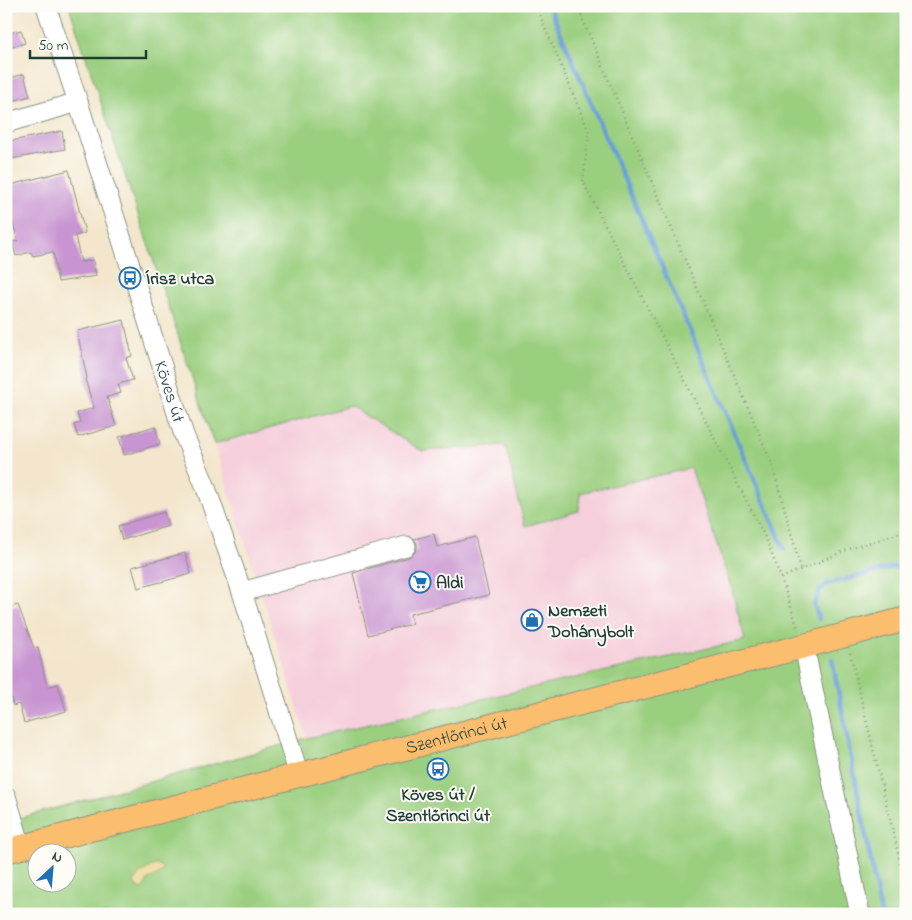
<svg xmlns="http://www.w3.org/2000/svg" width="912" height="920" viewBox="0 0 912 920" font-family="'Indie Flower',sans-serif">
  <style>
    .built { fill: #f5cfdb }
    .green { fill: #9bcf80; stroke: #5d865a; fill-rule: evenodd }
    .sand { fill: #eeda9e; stroke: #868c69 }
    .lines { fill: none; stroke-linecap: round; stroke-linejoin: round }
    .stream { stroke: #679ed5; stroke-width: 4.5 }
    .building { fill: #c894d1 }
    .minor-casing { stroke: #899280; stroke-width: 21 }
    .major-casing { stroke: #899280; stroke-width: 26 }
    .path { stroke: #899280; stroke-width: 2.5; stroke-dasharray: 1 4; stroke-linecap: butt }
    .minor { stroke: #fff; stroke-width: 19 }
    .major { stroke: #fbbd6e; stroke-width: 24 }
    .labels { text-anchor: middle; stroke-width: 4; stroke-linejoin: round; paint-order: stroke }
    .poi-label { font-size: 18px; font-weight: bold; fill: #1f3d34; stroke: #fdfcf7; text-anchor: start }
    .street-label { font-size: 18px; fill: #1f3d34; stroke: #fdfcf7 }
  </style>
  <rect width="100%" height="100%" fill="#fdfcf7"/>
  <filter id="ink" filterUnits="userSpaceOnUse"><feTurbulence type="fractalNoise" baseFrequency=".02" numOctaves="2"/><feDisplacementMap in="SourceGraphic" scale="10" xChannelSelector="R" yChannelSelector="G"/><feConvolveMatrix kernelMatrix="1 2 1 2 8 2 1 2 1" color-interpolation-filters="sRGB"/></filter>
  <filter id="wash" filterUnits="userSpaceOnUse"><feTurbulence type="fractalNoise" baseFrequency=".0096" numOctaves="4" result="noise"/><feDisplacementMap in="SourceGraphic" scale="20" xChannelSelector="R" yChannelSelector="G"/><feGaussianBlur stdDeviation="1.12" result="paint"/><feColorMatrix in="noise" values="0 0 0 0 0 0 0 0 0 0 0 0 0 0 0 0 0 1.4 0 .05"/><feComposite in="paint" operator="in"/></filter>
  <g filter="url(#wash)">
    <rect width="100%" height="100%" fill="#f3e6cc"/>
    <!-- built -->
    <path class="built" d="M 350,406 L 422,451 L 505,445 L 526,526 L 579,493 L 692,468 L 732,590 L 745,640 L 307,738 L 214,444 Z"/>
    <!-- green -->
    <path class="green" d="M 69,6 L 906,6 L 906,914 L 6,914 L 6,822 L 307,738 L 745,640 L 732,590 L 691,468 L 580,493 L 579,511 L 525,526 L 505,445 L 422,451 L 350,406 L 214,444 ZM 38,852 L 68,852 L 68,882 L 38,882 Z"/>
    <!-- sand -->
    <path class="sand" d="M 154,865 L 159,865 L 163,869 L 159,874 L 149,879 L 142,889 L 136,886 L 134,882 C 139,873 145,870 154,865 Z"/>
    <g class="lines">
      <!-- stream -->
      <g class="stream">
        <path d="M 549,6 L 785,550"/>
        <path d="M 819,619 L 814,605 L 820,590 L 827,584 L 906,564"/>
        <path d="M 832,659 L 881,914"/>
      </g>
    </g>
    <g id="blocks">
      <!-- building -->
      <g class="building">
        <path d="M 21,30 L 25,43 L 6,49 L 6,34 Z"/>
        <path d="M 24,74 L 30,96 L 6,103 L 6,79 Z"/>
        <path d="M 62,131 L 65,149 L 6,160 L 6,142 Z"/>
        <path d="M 69,170 L 85,233 L 75,236 L 81,262 L 93,260 L 96,276 L 58,282 L 53,252 L 33,256 L 31,252 L 16,256 L 12,242 L 18,241 L 9,209 L 6,210 L 6,186 Z"/>
        <path d="M 124,320 L 132,356 L 126,358 L 133,380 L 118,384 L 121,393 L 107,397 L 116,426 L 78,437 L 74,425 L 80,423 L 77,413 L 94,408 L 85,379 L 87,378 L 77,331 Z"/>
        <path d="M 155,426 L 160,444 L 124,455 L 119,437 Z"/>
        <path d="M 164,512 L 168,526 L 122,540 L 118,526 Z"/>
        <path d="M 434,534 L 437,547 L 475,537 L 489,595 L 410,614 L 412,624 L 368,635 L 353,573 L 409,557 L 414,553 L 417,549 L 417,543 L 414,539 Z"/>
        <path d="M 185,553 L 191,574 L 138,588 L 132,567 Z"/>
        <path d="M 18,605 L 34,648 L 38,647 L 47,687 L 58,684 L 66,711 L 24,723 L 19,704 L 13,706 L 6,677 L 6,609 Z"/>
      </g>
    </g>
  </g>
  <g filter="url(#ink)">
    <use href="#blocks" fill-opacity="0" stroke="#899280" stroke-width="1"/>
    <g class="lines">
      <!-- minor casing -->
      <g class="minor-casing">
        <g id="minor">
          <path id="s1" d="M 46,6 L 78,102 L 184,435 L 205,485 L 242,592 L 299,775"/>
          <path d="M 6,123 L 78,102"/>
          <path d="M 242,592 L 406,546"/>
          <path d="M 804,646 L 860,914"/>
          <path d="M 6,796 L 21,847"/>
        </g>
      </g>
      <!-- major casing -->
      <g class="major-casing">
        <g id="major">
          <path id="s2" d="M 6,851 L 299,775 L 804,646 L 906,619"/>
        </g>
      </g>
      <!-- path -->
      <g class="path">
        <path d="M 536,6 L 589,132 L 583,182 L 766,539 L 781,578 L 798,629"/>
        <path d="M 577,6 L 772,464 L 801,569"/>
        <path d="M 781,578 L 849,549 L 906,531"/>
        <path d="M 850,653 L 906,886"/>
      </g>
      <!-- minor -->
      <use href="#minor" class="minor"/>
      <!-- major -->
      <use href="#major" class="major"/>
    </g>
  </g>
  <!-- icons -->
  <defs>
    <g id="bus-ring" transform="scale(1.125)"><circle r="9.5" fill="#fdfcf7" stroke="#1f6fb2" stroke-width="1.5"/><path d="M-5-6H5V4H4V6H2V4H-2V6H-4V4H-5ZM-3.5-4V0h7V-4ZM-3.5 1.2v1.5H-2V1.2ZM2 1.2v1.5H3.5V1.2Z" fill="#1f6fb2"/></g>
    <g id="supermarket-ring" transform="scale(1.125)"><circle r="9.5" fill="#fdfcf7" stroke="#1f6fb2" stroke-width="1.5"/><path d="M-6-5.5h2.5l.6 2H6L4.5 2H-2.5L-4.4-4H-6ZM-1.5 3.2a1.3 1.3 0 1 0 .1 0ZM3 3.2a1.3 1.3 0 1 0 .1 0Z" fill="#1f6fb2"/></g>
    <g id="shop-ring" transform="scale(1.125)"><circle r="9.5" fill="#fdfcf7" stroke="#1f6fb2" stroke-width="1.5"/><path d="M-5-2.5h2.3a2.7 3.5 0 0 1 5.4 0H5L5.5 6h-11ZM-1.5-2.5h3a1.5 2.3 0 0 0-3 0Z" fill="#1f6fb2"/></g>
  </defs>
  <g fill-rule="evenodd">
    <use href="#bus-ring" x="130" y="278"/>
    <use href="#supermarket-ring" x="420" y="582"/>
    <use href="#shop-ring" x="532" y="620"/>
    <use href="#bus-ring" x="438" y="769"/>
  </g>
  <g class="labels">
    <!-- poi labels -->
    <g class="poi-label">
      <text x="146" y="284">Írisz utca</text>
      <text x="436" y="588">Aldi</text>
      <text x="548" y="616">Nemzeti<tspan x="548" dy="21">Dohánybolt</tspan></text>
      <text x="438" y="800" text-anchor="middle">Köves út /<tspan x="438" dy="21">Szentlőrinci út</tspan></text>
    </g>
    <!-- street labels -->
    <g class="street-label">
      <text dy="6" stroke="none"><textPath href="#s1" startOffset="405">Köves út</textPath></text>
      <text dy="6" stroke="none"><textPath href="#s2" startOffset="465">Szentlőrinci út</textPath></text>
    </g>
  </g>
  <!-- margin -->
  <rect width="912" height="920" fill="none" stroke="#fdfcf7" stroke-width="25"/>
  <!-- north arrow -->
  <g transform="translate(52 868) rotate(26)"><circle r="24" fill="#fdfcf7" stroke="#a4b0a9"/>
  <path d="M0-4L9 19L0 12L-9 19Z" fill="#1f6fb2"/>
  <text y="-8" font-size="14" font-weight="bold" text-anchor="middle" fill="#1f3d34">N</text>
  </g>
  <!-- scale -->
  <path d="M30 50v8h116v-8" fill="none" stroke="#1f3d34" stroke-width="2.5"/>
  <text x="38" y="50" font-size="15" fill="#1f3d34" stroke="#fdfcf7" stroke-width="4" paint-order="stroke">50 m</text>
</svg>
